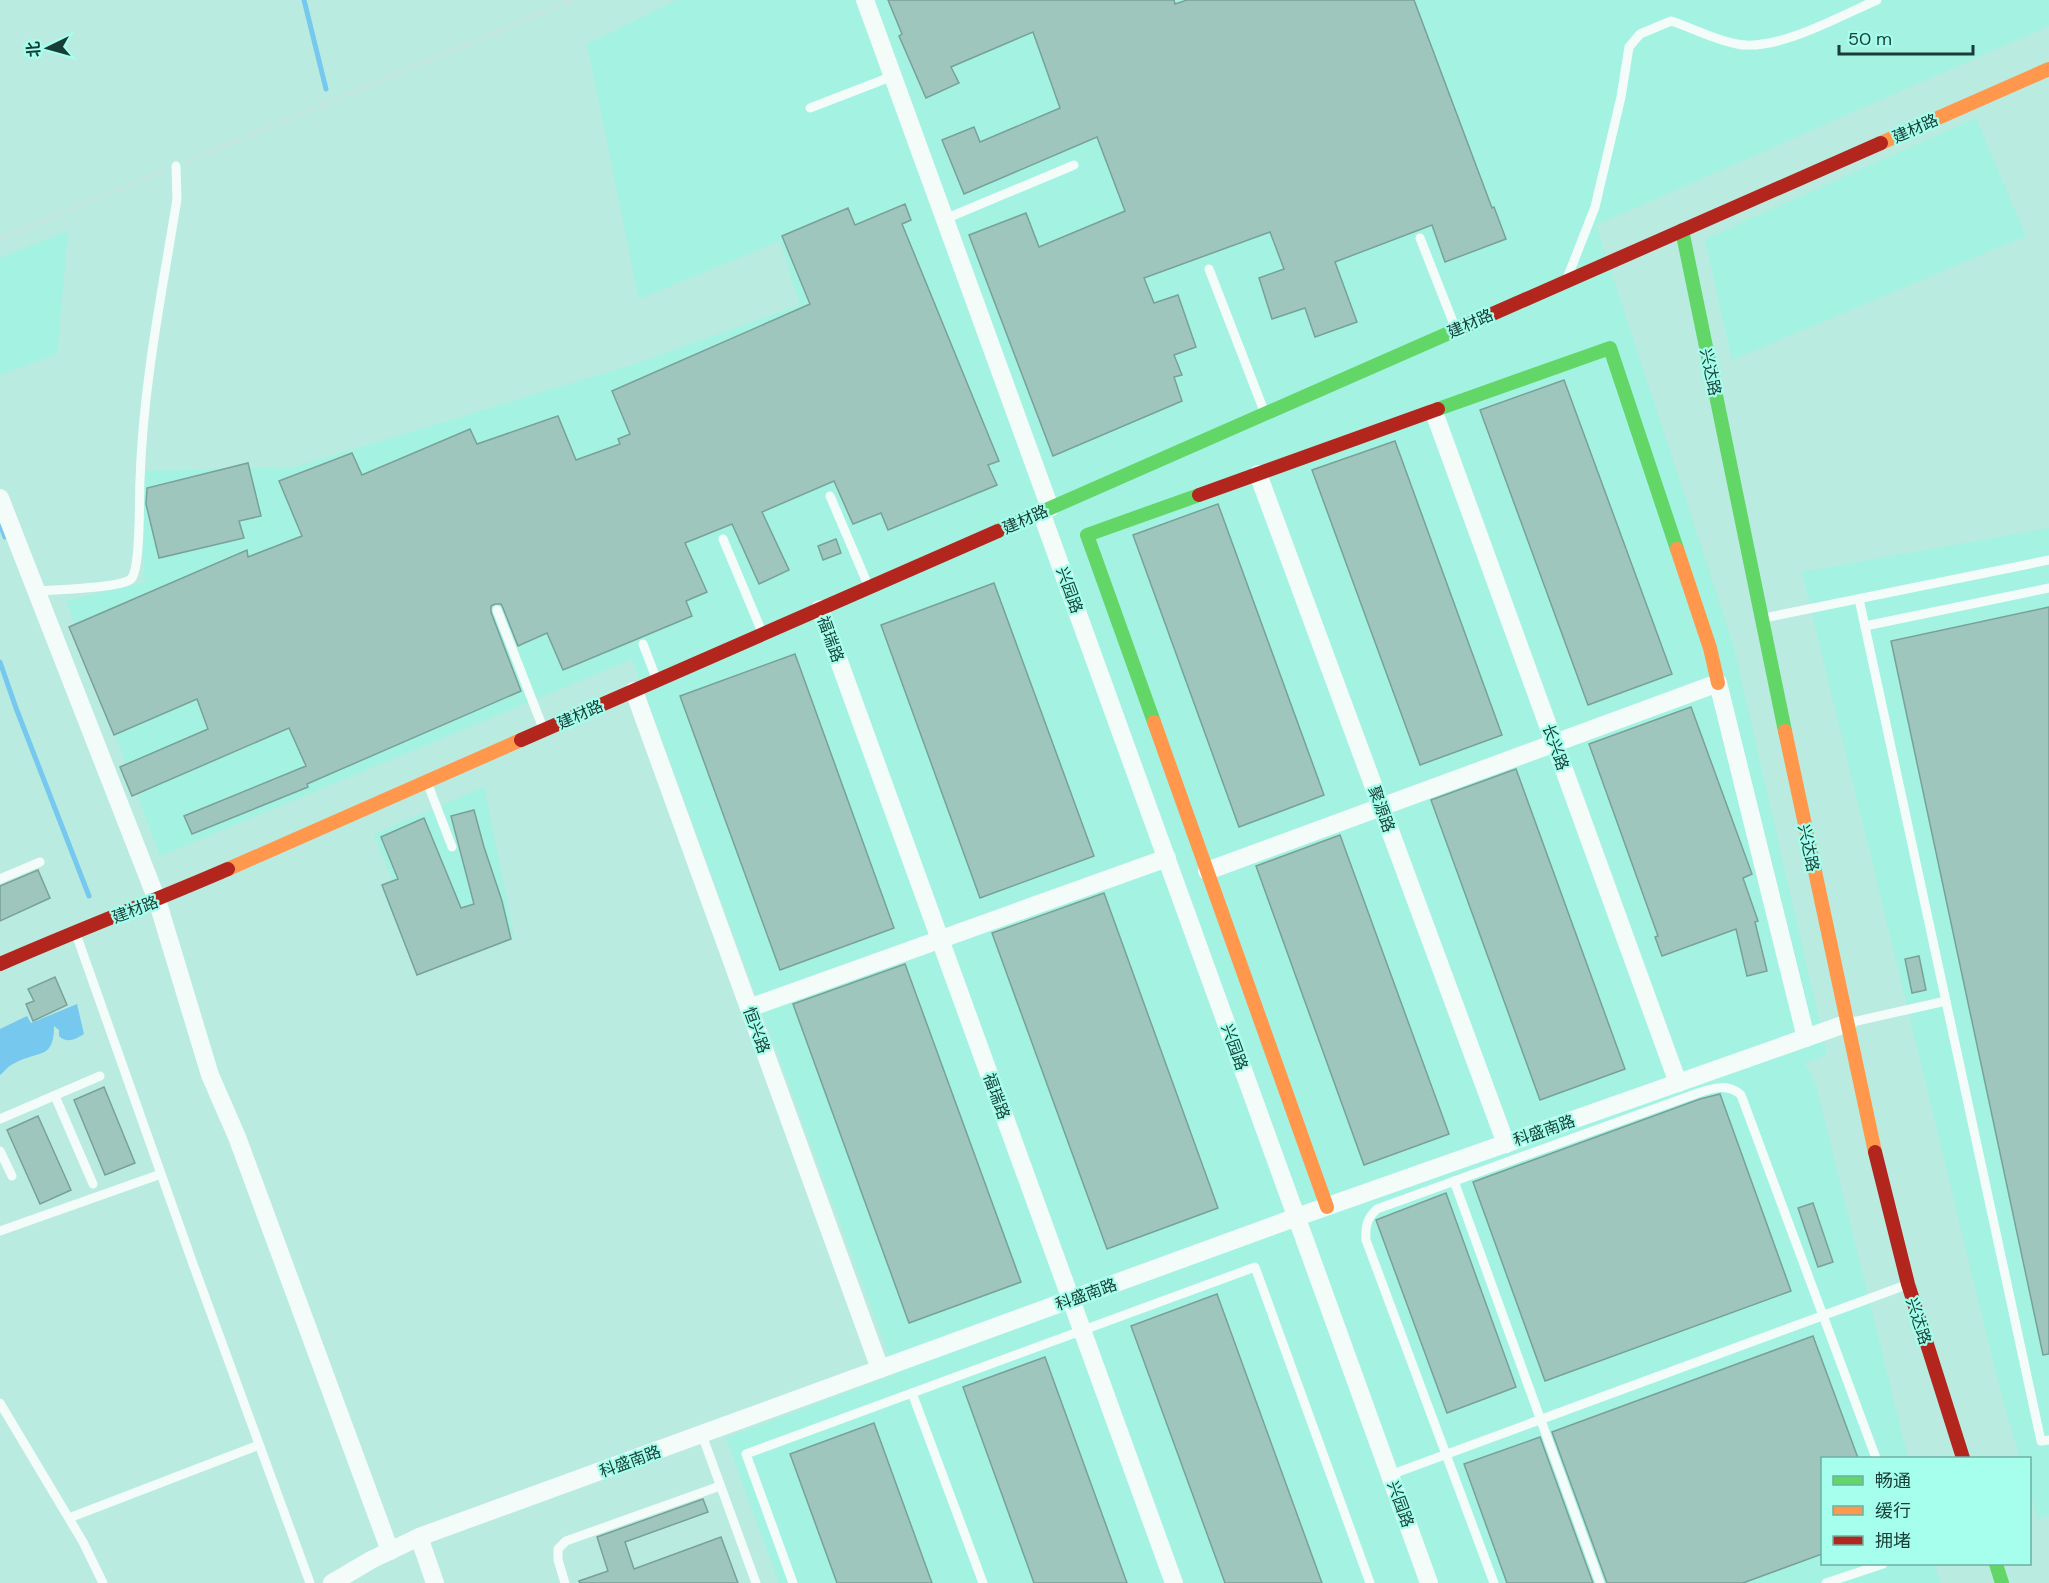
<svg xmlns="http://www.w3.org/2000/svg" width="2049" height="1583" viewBox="0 0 2049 1583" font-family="'DM Sans','Noto Sans SC',sans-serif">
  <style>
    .built { fill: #a4f2e2 }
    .water { fill: #77c8ef }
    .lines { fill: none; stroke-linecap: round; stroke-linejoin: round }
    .stream { stroke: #77c8ef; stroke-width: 5 }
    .building { fill: #9ec6bd; stroke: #78a199; stroke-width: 1.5 }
    .path { stroke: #cfe0dc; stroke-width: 3; stroke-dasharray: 3 3; stroke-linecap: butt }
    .lane { stroke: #f4fcfa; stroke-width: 9 }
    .street { stroke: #f4fcfa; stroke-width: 18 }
    .fast { stroke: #63d668; stroke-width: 14 }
    .slow { stroke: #ff974d; stroke-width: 14 }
    .jam { stroke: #b3261e; stroke-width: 14 }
    .labels { text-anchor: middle; stroke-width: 4.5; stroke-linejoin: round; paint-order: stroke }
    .street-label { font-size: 16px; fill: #173d36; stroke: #a5ffec }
  </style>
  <rect width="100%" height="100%" fill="#b9ebe0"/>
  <!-- built -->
  <g class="built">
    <path d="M 677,0 L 2049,0 L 2049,26 L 1596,225 L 1733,644 L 1827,1054 L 1804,1064 L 1811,1073 L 1816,1086 L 1908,1458 L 1822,1458 L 1822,1564 L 1934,1564 L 1941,1583 L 779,1583 L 726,1438 L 896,1374 L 632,659 L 160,856 L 66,601 L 145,582 L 136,471 L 295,467 L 632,365 L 800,305 L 780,241 L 639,299 L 587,44 Z"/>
    <path d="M 1976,118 L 2026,236 L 1732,360 L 1705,239 Z"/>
    <path d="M 68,231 L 57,354 L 0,375 L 0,258 Z"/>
    <path d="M 2049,528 L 2049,1516 L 2038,1519 L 2030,1491 L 2030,1458 L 2020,1458 L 2002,1398 L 1802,572 Z"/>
    <path d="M 484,787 L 514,938 L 417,975 L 380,885 L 392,880 L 374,834 Z"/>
  </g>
  <!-- water -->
  <path class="water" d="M 77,1004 L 84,1034 C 76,1039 67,1044 59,1036 L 59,1030 L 54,1026 C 54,1060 39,1050 15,1063 C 9,1065 5,1071 0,1075 L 0,1029 L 27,1016 L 31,1023 Z"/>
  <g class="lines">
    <!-- stream -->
    <g class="stream">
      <path d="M 304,0 L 326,89"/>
      <path d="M 0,524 L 5,537"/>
      <path d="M 0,662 L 16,708 L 89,896"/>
    </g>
  </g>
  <!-- building -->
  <g class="building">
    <path d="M 888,0 L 1174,0 L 1175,4 L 1187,0 L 1414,0 L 1492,208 L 1494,207 L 1506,239 L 1445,262 L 1432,225 L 1335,262 L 1357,322 L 1315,337 L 1305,308 L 1272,319 L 1259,278 L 1284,269 L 1270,232 L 1144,278 L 1154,303 L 1178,295 L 1196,347 L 1174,355 L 1182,375 L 1174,377 L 1182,401 L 1053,456 L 969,235 L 1026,213 L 1039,247 L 1125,211 L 1097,137 L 964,194 L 942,140 L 974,127 L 980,142 L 1060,108 L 1033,32 L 951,67 L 959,83 L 926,98 L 899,36 L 902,34 Z"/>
    <path d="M 905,204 L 911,220 L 902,224 L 999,461 L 988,465 L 997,485 L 888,530 L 881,513 L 853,524 L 834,481 L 762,512 L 789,570 L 759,584 L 732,524 L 685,543 L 707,592 L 686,601 L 692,616 L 563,670 L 547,633 L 518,646 L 503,608 L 501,604 L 495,604 L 491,606 L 491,612 L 521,691 L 307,784 L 308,787 L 192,834 L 184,816 L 306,766 L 289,728 L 132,796 L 120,767 L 208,729 L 197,699 L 114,735 L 69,627 L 247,550 L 248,557 L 302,536 L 279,481 L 352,453 L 362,475 L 470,429 L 477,444 L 558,416 L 576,460 L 620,444 L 618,439 L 630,434 L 612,391 L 810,304 L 782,236 L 848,208 L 855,225 Z"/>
    <path d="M 1564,380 L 1672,674 L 1588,705 L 1480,410 Z"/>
    <path d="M 1395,441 L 1502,735 L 1420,765 L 1312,470 Z"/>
    <path d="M 248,463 L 261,516 L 239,521 L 244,538 L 159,558 L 146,504 L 147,488 Z"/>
    <path d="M 1218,504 L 1324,795 L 1239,827 L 1133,535 Z"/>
    <path d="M 836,539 L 841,553 L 823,560 L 818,546 Z"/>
    <path d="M 994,583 L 1094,856 L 980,898 L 881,625 Z"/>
    <path d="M 2049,607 L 2049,1354 L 2043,1355 L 1891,641 Z"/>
    <path d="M 795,654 L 894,928 L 780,970 L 680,696 Z"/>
    <path d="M 1691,707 L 1752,874 L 1743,878 L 1758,921 L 1755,922 L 1767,971 L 1747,976 L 1736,929 L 1662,956 L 1655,937 L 1658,936 L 1589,744 Z"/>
    <path d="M 1516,769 L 1625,1069 L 1540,1100 L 1431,800 Z"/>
    <path d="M 474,810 L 484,847 L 502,901 L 511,939 L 417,975 L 382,885 L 398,879 L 381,837 L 424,818 L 461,908 L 474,904 L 451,816 Z"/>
    <path d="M 1340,835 L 1449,1134 L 1364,1165 L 1256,866 Z"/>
    <path d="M 38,870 L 50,898 L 0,921 L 0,886 Z"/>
    <path d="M 1104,893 L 1218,1208 L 1107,1249 L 992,933 Z"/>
    <path d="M 1919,956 L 1926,990 L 1912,993 L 1905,959 Z"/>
    <path d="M 905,964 L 1021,1282 L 909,1323 L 793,1004 Z"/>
    <path d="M 55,977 L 67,1005 L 33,1021 L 26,1004 L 34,1001 L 28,989 Z"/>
    <path d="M 104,1087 L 135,1163 L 105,1175 L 74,1100 Z"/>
    <path d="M 1720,1094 L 1791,1291 L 1545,1381 L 1473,1182 L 1700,1099 Z"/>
    <path d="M 38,1116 L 71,1190 L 40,1204 L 7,1130 Z"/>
    <path d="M 1446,1193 L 1516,1387 L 1447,1413 L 1376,1220 Z"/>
    <path d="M 1813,1203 L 1833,1262 L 1818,1267 L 1798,1208 Z"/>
    <path d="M 1217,1294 L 1322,1583 L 1225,1583 L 1131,1326 Z"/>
    <path d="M 1813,1336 L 1858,1458 L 1822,1458 L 1822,1554 L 1743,1583 L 1607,1583 L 1552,1432 Z"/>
    <path d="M 1045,1357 L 1127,1583 L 1034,1583 L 963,1387 Z"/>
    <path d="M 874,1423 L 932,1583 L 837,1583 L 790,1454 Z"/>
    <path d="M 1540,1437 L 1593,1583 L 1507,1583 L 1464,1464 Z"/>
    <path d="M 703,1499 L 708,1512 L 625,1542 L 634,1569 L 721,1537 L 738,1583 L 580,1583 L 579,1581 L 608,1571 L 597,1537 Z"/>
  </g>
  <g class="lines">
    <!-- path -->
    <g class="path">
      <path d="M 186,162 L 572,0"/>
      <path d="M 0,239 L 163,171"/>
    </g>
    <!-- lane -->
    <g class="lane">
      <path d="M 810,108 L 893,76"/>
      <path d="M 945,219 L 1074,165"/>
      <path d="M 1420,238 L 1455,327"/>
      <path d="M 1209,269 L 1264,411"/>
      <path d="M 1568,276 L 1595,207 L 1621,97 L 1629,47 L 1640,34 L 1671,21 C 1693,28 1714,40 1737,44 C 1777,52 1840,16 1877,0"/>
      <path d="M 830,496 L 868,585"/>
      <path d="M 723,539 L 762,632"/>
      <path d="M 36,591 C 52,590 122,588 131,579 C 141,569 139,497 140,480 C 143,385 162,292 177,199 L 176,166"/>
      <path d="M 1859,599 L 2041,1441 L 2049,1440"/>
      <path d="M 497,610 L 543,728"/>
      <path d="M 1764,618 L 2049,560"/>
      <path d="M 1865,626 L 2049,588"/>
      <path d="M 643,644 L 656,678"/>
      <path d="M 427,782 L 452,847"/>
      <path d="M 0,879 L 40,862"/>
      <path d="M 76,934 L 193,1264 L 310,1583"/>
      <path d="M 1848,1023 L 1946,1001"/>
      <path d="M 55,1096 L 93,1184"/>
      <path d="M 0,1119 L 100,1076"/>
      <path d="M 0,1151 L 12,1176"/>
      <path d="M 1454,1181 L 1600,1583"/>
      <path d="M 0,1231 L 161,1174"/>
      <path d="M 912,1393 L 983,1583"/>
      <path d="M 0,1403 L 83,1542 L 103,1583"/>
      <path d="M 702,1435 L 756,1583"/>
      <path d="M 1390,1475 L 1906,1285"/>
      <path d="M 69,1518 L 259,1445"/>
      <path d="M 565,1583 L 558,1560 L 558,1549 L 566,1541 L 720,1486"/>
      <path d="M 793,1583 L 746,1454 L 1255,1267 L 1370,1583"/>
      <path d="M 1494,1583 L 1366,1240 C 1365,1226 1367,1218 1377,1209 L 1698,1093 C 1713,1088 1728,1083 1741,1095 L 1876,1458"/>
      <path d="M 1826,1583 L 1883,1564"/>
    </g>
    <!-- street -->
    <g class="street">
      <path d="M 865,0 L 1050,508"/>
      <path d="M 1434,412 L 1678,1083"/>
      <path d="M 1258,474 L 1506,1144"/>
      <path d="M 0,498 L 157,900 L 210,1075 L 237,1137 L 390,1551"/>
      <path d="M 1041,512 L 1429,1583"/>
      <path d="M 820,609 L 1174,1583"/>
      <path d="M 634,691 L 880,1369"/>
      <path d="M 1207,871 L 1718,683 L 1806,1038"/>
      <path d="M 749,1008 L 1167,858"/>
      <path d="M 419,1537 L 435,1583"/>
      <path d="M 332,1583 L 371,1560 L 419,1537 L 1297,1217 L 1848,1023"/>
    </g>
    <!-- fast -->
    <g class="fast">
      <path d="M 1682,230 L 1785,731"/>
      <path d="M 1438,409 L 1610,348 L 1677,549"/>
      <path d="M 998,531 L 1465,326"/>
      <path d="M 1154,722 L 1087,535 L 1199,495"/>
      <path d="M 1996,1564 L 2002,1583"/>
    </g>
    <!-- slow -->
    <g class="slow">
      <path d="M 1881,143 L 2049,69"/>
      <path d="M 1677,549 L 1710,648 L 1718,683"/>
      <path d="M 1154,722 L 1327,1207"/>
      <path d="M 1785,731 L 1875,1152"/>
      <path d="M 228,869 L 521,740"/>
    </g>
    <!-- jam -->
    <g class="jam">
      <path d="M 1465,326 L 1881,143"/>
      <path d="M 1199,495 L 1438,409"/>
      <path d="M 521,740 L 998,531"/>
      <path d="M 0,964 C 75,931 152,902 228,869"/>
      <path d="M 1875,1152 L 1908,1284 L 1963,1458"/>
    </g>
  </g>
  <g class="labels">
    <!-- street labels -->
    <g class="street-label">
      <text transform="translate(1915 128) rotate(-24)" y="6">建材路</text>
      <text transform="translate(1470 323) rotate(-24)" y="6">建材路</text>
      <text transform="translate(1711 372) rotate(78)" y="6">兴达路</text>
      <text transform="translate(1025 519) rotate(-24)" y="6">建材路</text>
      <text transform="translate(1070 590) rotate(70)" y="6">兴园路</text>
      <text transform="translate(831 639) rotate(70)" y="6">福瑞路</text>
      <text transform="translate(580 714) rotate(-24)" y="6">建材路</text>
      <text transform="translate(1556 747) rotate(70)" y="6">长兴路</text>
      <text transform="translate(1382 809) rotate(70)" y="6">聚源路</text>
      <text transform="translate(1809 848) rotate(78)" y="6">兴达路</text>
      <text transform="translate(135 909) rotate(-21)" y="6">建材路</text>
      <text transform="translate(757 1030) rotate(70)" y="6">恒兴路</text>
      <text transform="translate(1235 1047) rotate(70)" y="6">兴园路</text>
      <text transform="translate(997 1096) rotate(70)" y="6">福瑞路</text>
      <text transform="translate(1544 1130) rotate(-19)" y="6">科盛南路</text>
      <text transform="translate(1086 1294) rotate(-20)" y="6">科盛南路</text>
      <text transform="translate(1919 1321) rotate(72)" y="6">兴达路</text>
      <text transform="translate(630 1461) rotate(-20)" y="6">科盛南路</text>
      <text transform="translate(1401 1504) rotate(70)" y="6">兴园路</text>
    </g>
  </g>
  <!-- legend -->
  <rect x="1821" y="1457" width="210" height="108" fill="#a5ffec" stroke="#6cb1a3" stroke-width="1.5"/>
  <rect x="1833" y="1476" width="30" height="9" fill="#63d668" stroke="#6cb1a3" stroke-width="1.5"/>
  <text x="1875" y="1487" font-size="18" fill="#173d36">畅通</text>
  <rect x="1833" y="1506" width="30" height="9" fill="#ff974d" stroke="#6cb1a3" stroke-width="1.5"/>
  <text x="1875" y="1517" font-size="18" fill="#173d36">缓行</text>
  <rect x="1833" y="1536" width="30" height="9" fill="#b3261e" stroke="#6cb1a3" stroke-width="1.5"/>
  <text x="1875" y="1547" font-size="18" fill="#173d36">拥堵</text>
  <!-- north arrow -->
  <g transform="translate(48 48) rotate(265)" stroke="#a5ffec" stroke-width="4.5" paint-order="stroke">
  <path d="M0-4.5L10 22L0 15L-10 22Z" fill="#173d36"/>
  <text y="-9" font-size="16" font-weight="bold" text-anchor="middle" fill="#173d36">北</text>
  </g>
  <!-- scale -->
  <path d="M1839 45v9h134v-9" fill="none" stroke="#173d36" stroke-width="3"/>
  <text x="1848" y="45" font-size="18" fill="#173d36" stroke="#a5ffec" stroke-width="4.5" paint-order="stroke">50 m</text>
</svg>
